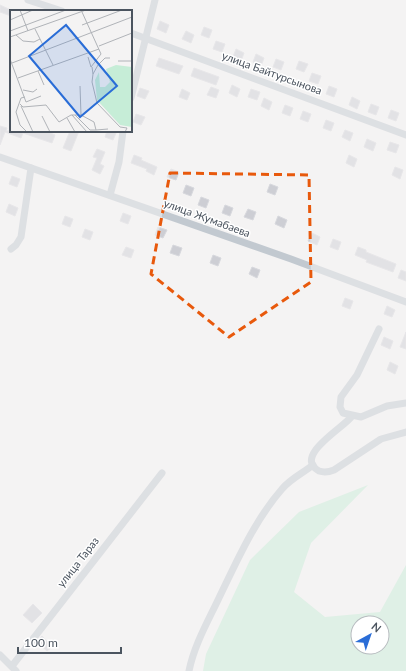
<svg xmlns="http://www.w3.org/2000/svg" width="406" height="671" viewBox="0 0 406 671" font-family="Lato,sans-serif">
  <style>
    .green { fill: #c6edd7; fill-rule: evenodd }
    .building { fill: #cdced4; stroke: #d7d8dd }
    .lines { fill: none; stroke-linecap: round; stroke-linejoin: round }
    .minor { stroke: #c2c9d0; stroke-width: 7 }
    .marked { fill: none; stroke: #e8590c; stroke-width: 3; stroke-dasharray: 8 5; stroke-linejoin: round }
    .labels { text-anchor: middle; stroke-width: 3; stroke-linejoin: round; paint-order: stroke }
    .street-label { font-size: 11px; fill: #4b545f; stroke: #fff }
    .inset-road { fill: none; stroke: #b0b3b8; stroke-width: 1 }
    .view { fill: #2a6dd7; fill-opacity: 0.15; stroke: #2a6dd7; stroke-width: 2 }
    .inset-edge { fill: none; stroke: #4b545f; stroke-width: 2 }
  </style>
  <rect width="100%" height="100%" fill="#f4f3f3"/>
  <!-- green -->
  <path class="green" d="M 368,485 L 311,543 L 294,592 L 325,617 L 380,612 L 406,565 L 406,671 L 203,671 L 206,654 L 250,560 L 299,512 ZM 358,623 L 382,623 L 382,647 L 358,647 Z"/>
  <!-- building -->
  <g class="building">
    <path d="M 0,5 L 11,10 L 11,16 L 0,12 Z"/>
    <path d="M 160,21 L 169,25 L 166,33 L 157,29 Z"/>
    <path d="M 204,27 L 212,30 L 209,38 L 201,35 Z"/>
    <path d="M 186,31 L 194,35 L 191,43 L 182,39 Z"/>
    <path d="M 216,41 L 225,44 L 222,52 L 213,49 Z"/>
    <path d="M 236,49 L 244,53 L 241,61 L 233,57 Z"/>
    <path d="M 256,54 L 264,58 L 261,66 L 253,62 Z"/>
    <path d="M 159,58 L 183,66 L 179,74 L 156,66 Z"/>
    <path d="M 276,59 L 284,62 L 281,70 L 273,67 Z"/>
    <path d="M 299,61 L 308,64 L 304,72 L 296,69 Z"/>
    <path d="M 194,68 L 219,77 L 216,85 L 191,76 Z"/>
    <path d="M 312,73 L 321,76 L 318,84 L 309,81 Z"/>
    <path d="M 232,85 L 240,89 L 237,97 L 229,93 Z"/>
    <path d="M 329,86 L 337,89 L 334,97 L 326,94 Z"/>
    <path d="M 211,87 L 219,90 L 216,98 L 207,95 Z"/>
    <path d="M 140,88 L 149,91 L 145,99 L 137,96 Z"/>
    <path d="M 182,89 L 190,93 L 187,100 L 179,97 Z"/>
    <path d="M 251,89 L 260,92 L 257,100 L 248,97 Z"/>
    <path d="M 352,97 L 360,101 L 357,109 L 349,105 Z"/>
    <path d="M 264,98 L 272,102 L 269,110 L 261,106 Z"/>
    <path d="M 371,104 L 379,107 L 376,115 L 368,112 Z"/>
    <path d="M 285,105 L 293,108 L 290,116 L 282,113 Z"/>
    <path d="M 391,110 L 399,113 L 396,121 L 388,118 Z"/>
    <path d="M 303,111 L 311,114 L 308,122 L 300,119 Z"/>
    <path d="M 136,114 L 145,117 L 141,125 L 133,122 Z"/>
    <path d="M 326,120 L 334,123 L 331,131 L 323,128 Z"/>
    <path d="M 0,126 L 7,128 L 6,131 L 46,131 L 55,135 L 52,143 L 23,133 L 21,138 L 5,132 L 0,145 Z"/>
    <path d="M 345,130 L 353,133 L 350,141 L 342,137 Z"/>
    <path d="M 70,131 L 79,131 L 71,151 L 63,148 Z"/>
    <path d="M 107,131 L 117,131 L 113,140 L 105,137 Z"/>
    <path d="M 367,139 L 376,143 L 373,151 L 364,147 Z"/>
    <path d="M 390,142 L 399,145 L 396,153 L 387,150 Z"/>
    <path d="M 97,149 L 105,152 L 100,164 L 104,166 L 100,174 L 92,170 L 97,158 L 93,157 Z"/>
    <path d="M 134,155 L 142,158 L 141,160 L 157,167 L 154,175 L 146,171 L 147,169 L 131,163 Z"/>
    <path d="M 349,155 L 357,159 L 354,167 L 346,163 Z"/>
    <path d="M 395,167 L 403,170 L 400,179 L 392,175 Z"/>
    <path d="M 171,169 L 179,172 L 176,180 L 167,177 Z"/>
    <path d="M 12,176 L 20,179 L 17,187 L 9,184 Z"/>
    <path d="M 270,184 L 278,187 L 275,195 L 267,192 Z"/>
    <path d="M 186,185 L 194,188 L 191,196 L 183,193 Z"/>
    <path d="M 201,197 L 209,200 L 206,208 L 198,205 Z"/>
    <path d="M 9,204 L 18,208 L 15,216 L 6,212 Z"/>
    <path d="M 225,205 L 233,208 L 230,216 L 222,213 Z"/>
    <path d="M 248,209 L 256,212 L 253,220 L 244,217 Z"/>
    <path d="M 123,213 L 131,216 L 128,224 L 120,221 Z"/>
    <path d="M 65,216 L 73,219 L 70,227 L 62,224 Z"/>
    <path d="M 278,216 L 287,220 L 284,228 L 275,224 Z"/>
    <path d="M 158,227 L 167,230 L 163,238 L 155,235 Z"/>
    <path d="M 85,229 L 93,232 L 90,240 L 82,237 Z"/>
    <path d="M 312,233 L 320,237 L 317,245 L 308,241 Z"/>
    <path d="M 333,239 L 341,242 L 338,250 L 330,247 Z"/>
    <path d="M 173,245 L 182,248 L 179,256 L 170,253 Z"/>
    <path d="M 126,247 L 134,250 L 131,258 L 122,255 Z"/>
    <path d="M 358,247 L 366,250 L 366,252 L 396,264 L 393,272 L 366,262 L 367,260 L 355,255 Z"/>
    <path d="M 213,255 L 221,258 L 218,266 L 210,263 Z"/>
    <path d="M 252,267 L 260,270 L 257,278 L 249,274 Z"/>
    <path d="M 401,270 L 406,272 L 406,281 L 398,278 Z"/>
    <path d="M 345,298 L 353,301 L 350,309 L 342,306 Z"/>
    <path d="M 387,306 L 395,310 L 392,317 L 384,314 Z"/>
    <path d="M 406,332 L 406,349 L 400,347 Z"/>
    <path d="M 384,337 L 393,341 L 390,349 L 381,345 Z"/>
    <path d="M 390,362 L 398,366 L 395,374 L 387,370 Z"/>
    <path d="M 33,604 L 42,613 L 32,623 L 23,615 Z"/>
    <path d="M 42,636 L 52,647 L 47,651 L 37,642 Z"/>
  </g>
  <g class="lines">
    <!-- minor -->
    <g class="minor">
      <path d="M 28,0 L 62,11"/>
      <path d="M 131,33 L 406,135"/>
      <path d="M 131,98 L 155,0"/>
      <path d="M 0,157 L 291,259 L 406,302"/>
      <path d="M 110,195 L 119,162 L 123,131"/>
      <path d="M 11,249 L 16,245 L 21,237 L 31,168"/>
      <path d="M 379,329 L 357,375 L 341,397 L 340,407 L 343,413 L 361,417 L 387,406 L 406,403"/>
      <path d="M 352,416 C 345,427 292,456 319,471 C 325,473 329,472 334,470 L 381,439 L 406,432"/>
      <path d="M 0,655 L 16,671"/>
      <path d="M 12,666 L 162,473"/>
      <path d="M 189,671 C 194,646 207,623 218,600 C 236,563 254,521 282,489 C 290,479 303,473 313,465"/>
    </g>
  </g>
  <!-- marked area -->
  <path d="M0 0H406V671H0ZM 170,173 L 309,175 L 311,282 L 229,337 L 151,274 Z" fill="#f4f3f3" fill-opacity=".55" fill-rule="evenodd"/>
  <path class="marked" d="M 170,173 L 309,175 L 311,282 L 229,337 L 151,274 Z"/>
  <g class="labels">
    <!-- street labels -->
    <g class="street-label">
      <text transform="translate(272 73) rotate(20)" y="4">улица Байтурсынова</text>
      <text transform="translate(207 218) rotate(20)" y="4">улица Жумабаева</text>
      <text transform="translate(78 562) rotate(-52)" y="4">улица Тараз</text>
    </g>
  </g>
  <!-- overview -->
  <g transform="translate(10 10)">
    <rect width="122" height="122" fill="#f4f3f3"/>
    <path d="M 106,55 L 122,57 L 122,117 L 110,115 L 87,90 L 85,70 L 89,62 L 90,77 L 95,77 L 100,72 L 96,59 Z" fill="#c6edd7"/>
    <path class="inset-road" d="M 10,0 L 18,21M 72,2 L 91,44 L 81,57 L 78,47M 0,10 L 23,0M 72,15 L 112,0M 25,19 L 43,55M 0,21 L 56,0M 6,25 L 13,31 L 24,32 L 30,29M 0,27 L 76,0M 89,36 L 122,23M 0,49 L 16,92 L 31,86M 108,51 L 122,51M 2,53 L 122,7M 82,57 L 83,64 L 88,55 L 95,48 L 100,48M 28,61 L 34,75M 83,64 L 82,72 L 87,93 L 110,117 L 117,118 L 115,122M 8,68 L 89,39M 70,76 L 71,105M 13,80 L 23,82 L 27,79M 15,87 L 11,88 L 6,102 L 10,115 L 17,122M 10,94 L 13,97 L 36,95 L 49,112 L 61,105 L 71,105 L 84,112 L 86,120 L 98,119M 11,96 L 23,122M 62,105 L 77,122M 65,105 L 80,120 L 86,120M 32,106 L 40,122M 57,108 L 65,122"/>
    <path class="view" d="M 56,15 L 107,76 L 70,107 L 19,46 Z"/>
    <rect width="122" height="122" class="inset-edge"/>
  </g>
  <!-- north arrow -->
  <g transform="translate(370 635) rotate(40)"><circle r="19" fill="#ffffff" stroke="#b7bbbf"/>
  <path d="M0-3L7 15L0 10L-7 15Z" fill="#2a6dd7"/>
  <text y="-6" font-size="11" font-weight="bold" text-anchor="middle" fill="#4b545f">N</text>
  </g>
  <!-- scale -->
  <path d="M18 647v6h103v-6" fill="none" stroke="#4b545f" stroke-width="2"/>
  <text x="24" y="647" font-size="12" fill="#4b545f" stroke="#ffffff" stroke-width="3" paint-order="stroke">100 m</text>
</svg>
